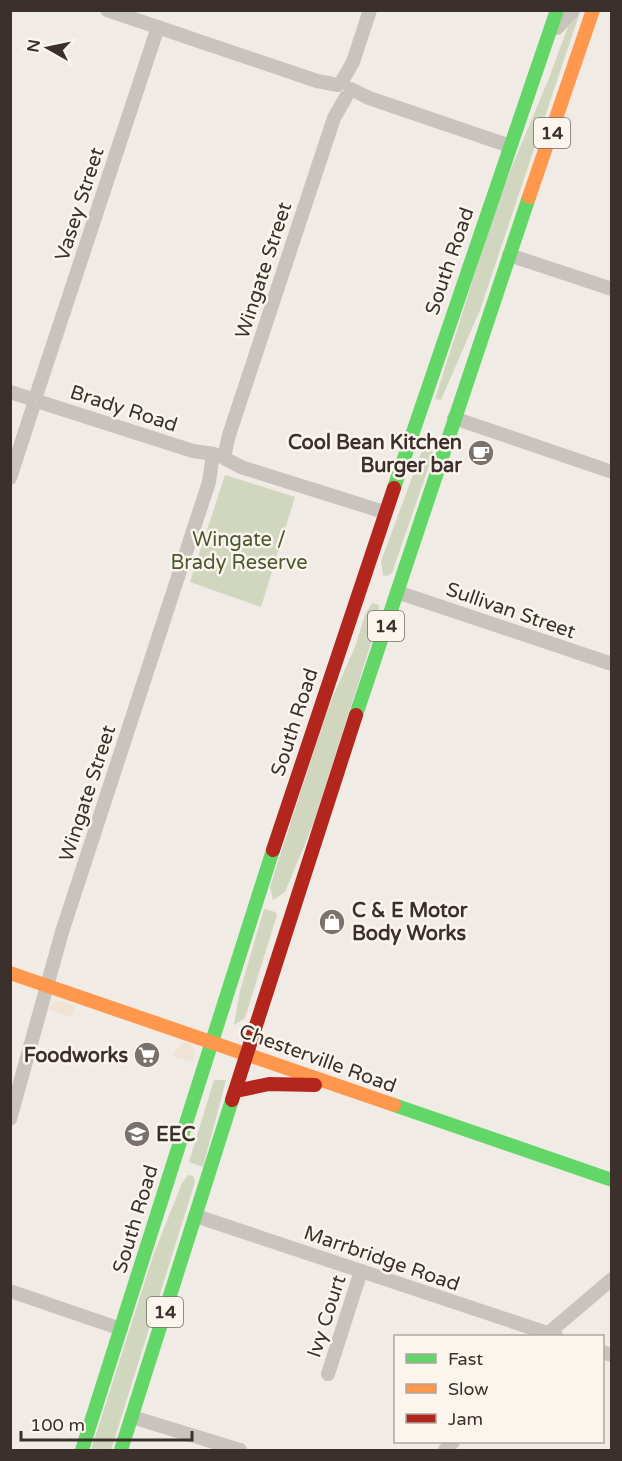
<svg xmlns="http://www.w3.org/2000/svg" width="622" height="1461" viewBox="0 0 622 1461" font-family="'Varela Round',sans-serif">
  <style>
    .green { fill: #d1d6bf }
    .plaza { fill: #eee3d5 }
    .lines { fill: none; stroke-linecap: round; stroke-linejoin: round }
    .street { stroke: #c9c3be; stroke-width: 14 }
    .fast { stroke: #63d668; stroke-width: 14 }
    .slow { stroke: #ff974d; stroke-width: 14 }
    .jam { stroke: #b3261e; stroke-width: 14 }
    .labels { text-anchor: middle; stroke-width: 5; stroke-linejoin: round; paint-order: stroke }
    .shield { fill: #fbf5ee; stroke: #756b66; stroke-width: 1.5 }
    .shield-label { font-size: 18px; font-weight: bold; fill: #3b302b }
    .street-label { font-size: 20px; fill: #3b302b; stroke: #fbf5ee }
    .poi-label { font-size: 20px; font-weight: bold; fill: #3b302b; stroke: #fbf5ee; text-anchor: end }
    .park-label { font-size: 20px; fill: #4a5a2e; stroke: #fbf5ee }
  </style>
  <rect width="100%" height="100%" fill="#f0ebe5"/>
  <!-- green -->
  <g class="green">
    <path d="M 580,12 L 480,310 L 441,400 L 435,399 L 500,195 L 549,78 L 569,24 Z"/>
    <path d="M 429,432 L 434,436 L 432,457 L 392,573 L 387,576 L 383,575 L 381,561 Z"/>
    <path d="M 225,475 L 295,497 L 261,607 L 190,582 Z"/>
    <path d="M 372,603 L 379,605 L 379,618 L 314,822 L 285,892 L 273,900 L 270,887 L 327,710 L 355,647 L 365,615 Z"/>
    <path d="M 264,909 L 275,912 L 277,915 L 245,1018 L 234,1025 L 240,991 Z"/>
    <path d="M 214,1080 L 226,1080 L 203,1167 L 189,1162 Z"/>
    <path d="M 188,1175 L 193,1176 L 195,1182 L 111,1450 L 91,1450 L 153,1256 L 182,1183 Z"/>
  </g>
  <!-- plaza -->
  <g class="plaza">
    <path d="M 61,1001 L 75,1006 L 71,1017 L 48,1009 L 53,1003 Z"/>
    <path d="M 183,1042 L 191,1044 L 195,1051 L 193,1062 L 172,1056 Z"/>
  </g>
  <g class="lines">
    <!-- street -->
    <g class="street">
      <path d="M 107,10 L 317,81 L 338,85"/>
      <path d="M 557,28 L 573,10"/>
      <path d="M 341,83 L 353,62 L 370,10"/>
      <path d="M 351,89 L 369,98 L 510,146"/>
      <path d="M 509,255 L 612,289"/>
      <path d="M 10,392 L 29,398"/>
      <path d="M 37,393 L 158,27"/>
      <path d="M 43,403 L 193,451 L 214,454"/>
      <path d="M 454,418 L 612,472"/>
      <path d="M 224,457 L 229,435 L 334,118 L 346,97"/>
      <path d="M 224,458 L 241,467 L 384,512"/>
      <path d="M 10,478 L 33,407"/>
      <path d="M 397,592 L 612,664"/>
      <path d="M 10,1119 L 62,932 L 209,482 L 212,461"/>
      <path d="M 196,1216 L 556,1336"/>
      <path d="M 10,1291 L 121,1329"/>
      <path d="M 545,1336 L 612,1279"/>
      <path d="M 602,1352 L 612,1355"/>
      <path d="M 328,1374 L 361,1271"/>
      <path d="M 132,1417 L 240,1450"/>
      <path d="M 445,1450 L 453,1442"/>
    </g>
    <!-- fast -->
    <g class="fast">
      <path d="M 394,488 L 557,10"/>
      <path d="M 356,715 L 529,197"/>
      <path d="M 394,1105 L 612,1180"/>
      <path d="M 82,1450 L 273,850"/>
      <path d="M 121,1450 L 232,1100"/>
    </g>
    <!-- slow -->
    <g class="slow">
      <path d="M 529,197 L 593,10"/>
      <path d="M 10,973 L 394,1105"/>
    </g>
    <!-- jam -->
    <g class="jam">
      <path d="M 273,850 L 394,488"/>
      <path d="M 236,1091 L 269,1084 L 315,1085"/>
      <path d="M 232,1100 L 356,715"/>
    </g>
  </g>
  <!-- icons -->
  <defs>
    <g id="cafe-disc" transform="scale(1.35)"><circle r="9.5" fill="#7a716c" stroke="#fbf5ee"/><path d="M-5.5-4.5H6V0H3Q3 3.5 0 3.5H-2.5Q-5.5 3.5-5.5 0ZM3-3.2v2h1.7v-2ZM-6 4.5H4V6H-6Z" fill="#fff"/></g>
    <g id="shop-disc" transform="scale(1.35)"><circle r="9.5" fill="#7a716c" stroke="#fbf5ee"/><path d="M-5-2.5h2.3a2.7 3.5 0 0 1 5.4 0H5L5.5 6h-11ZM-1.5-2.5h3a1.5 2.3 0 0 0-3 0Z" fill="#fff"/></g>
    <g id="supermarket-disc" transform="scale(1.35)"><circle r="9.5" fill="#7a716c" stroke="#fbf5ee"/><path d="M-6-5.5h2.5l.6 2H6L4.5 2H-2.5L-4.4-4H-6ZM-1.5 3.2a1.3 1.3 0 1 0 .1 0ZM3 3.2a1.3 1.3 0 1 0 .1 0Z" fill="#fff"/></g>
    <g id="school-disc" transform="scale(1.35)"><circle r="9.5" fill="#7a716c" stroke="#fbf5ee"/><path d="M0-5L7-2L0 1L-7-2ZM-4 1L0 2.5L4 1V4Q0 6-4 4Z" fill="#fff"/></g>
  </defs>
  <g fill-rule="evenodd">
    <use href="#cafe-disc" x="481" y="453"/>
    <use href="#shop-disc" x="332" y="922"/>
    <use href="#supermarket-disc" x="147" y="1055"/>
    <use href="#school-disc" x="137" y="1134"/>
  </g>
  <g class="labels">
    <!-- shield labels -->
    <g class="shield">
      <rect x="534" y="118" width="36" height="30" rx="4.5"/>
      <rect x="368" y="611" width="36" height="30" rx="4.5"/>
      <rect x="147" y="1297" width="36" height="30" rx="4.5"/>
    </g>
    <g class="shield-label">
      <text x="552" y="139">14</text>
      <text x="386" y="632">14</text>
      <text x="165" y="1318">14</text>
    </g>
    <!-- street labels -->
    <g class="street-label">
      <text transform="translate(79 204) rotate(-72)" y="7">Vasey Street</text>
      <text transform="translate(449 261) rotate(-71)" y="7">South Road</text>
      <text transform="translate(263 270) rotate(-72)" y="7">Wingate Street</text>
      <text transform="translate(124 408) rotate(18)" y="7">Brady Road</text>
      <text transform="translate(511 610) rotate(19)" y="7">Sullivan Street</text>
      <text transform="translate(294 722) rotate(-72)" y="7">South Road</text>
      <text transform="translate(87 793) rotate(-72)" y="7">Wingate Street</text>
      <text transform="translate(318 1058) rotate(20)" y="7">Chesterville Road</text>
      <text transform="translate(135 1219) rotate(-73)" y="7">South Road</text>
      <text transform="translate(382 1258) rotate(19)" y="7">Marrbridge Road</text>
      <text transform="translate(326 1316) rotate(-72)" y="7">Ivy Court</text>
    </g>
    <!-- poi labels -->
    <g class="poi-label">
      <text x="462" y="449">Cool Bean Kitchen<tspan x="462" dy="23">Burger bar</tspan></text>
      <text x="352" y="917" text-anchor="start">C &amp; E Motor<tspan x="352" dy="23">Body Works</tspan></text>
      <text x="128" y="1062">Foodworks</text>
      <text x="156" y="1141" text-anchor="start">EEC</text>
    </g>
    <!-- park labels -->
    <g class="park-label">
      <text x="239" y="546">Wingate /<tspan x="239" dy="23">Brady Reserve</tspan></text>
    </g>
  </g>
  <!-- border -->
  <rect width="622" height="1461" fill="none" stroke="#3b302b" stroke-width="24"/>
  <!-- legend -->
  <rect x="394" y="1335" width="210" height="108" fill="#fbf5ee" stroke="#aea6a0" stroke-width="1.5"/>
  <rect x="406" y="1354" width="30" height="9" fill="#63d668" stroke="#aea6a0" stroke-width="1.5"/>
  <text x="448" y="1365" font-size="18" fill="#3b302b">Fast</text>
  <rect x="406" y="1384" width="30" height="9" fill="#ff974d" stroke="#aea6a0" stroke-width="1.5"/>
  <text x="448" y="1395" font-size="18" fill="#3b302b">Slow</text>
  <rect x="406" y="1414" width="30" height="9" fill="#b3261e" stroke="#aea6a0" stroke-width="1.5"/>
  <text x="448" y="1425" font-size="18" fill="#3b302b">Jam</text>
  <!-- north arrow -->
  <g transform="translate(48 48) rotate(279)" stroke="#fbf5ee" stroke-width="4.5" paint-order="stroke">
  <path d="M0-4.5L10 22L0 15L-10 22Z" fill="#3b302b"/>
  <text y="-9" font-size="16" font-weight="bold" text-anchor="middle" fill="#3b302b">N</text>
  </g>
  <!-- scale -->
  <path d="M21 1431v9h171v-9" fill="none" stroke="#3b302b" stroke-width="3"/>
  <text x="30" y="1431" font-size="18" fill="#3b302b" stroke="#fbf5ee" stroke-width="4.5" paint-order="stroke">100 m</text>
</svg>
